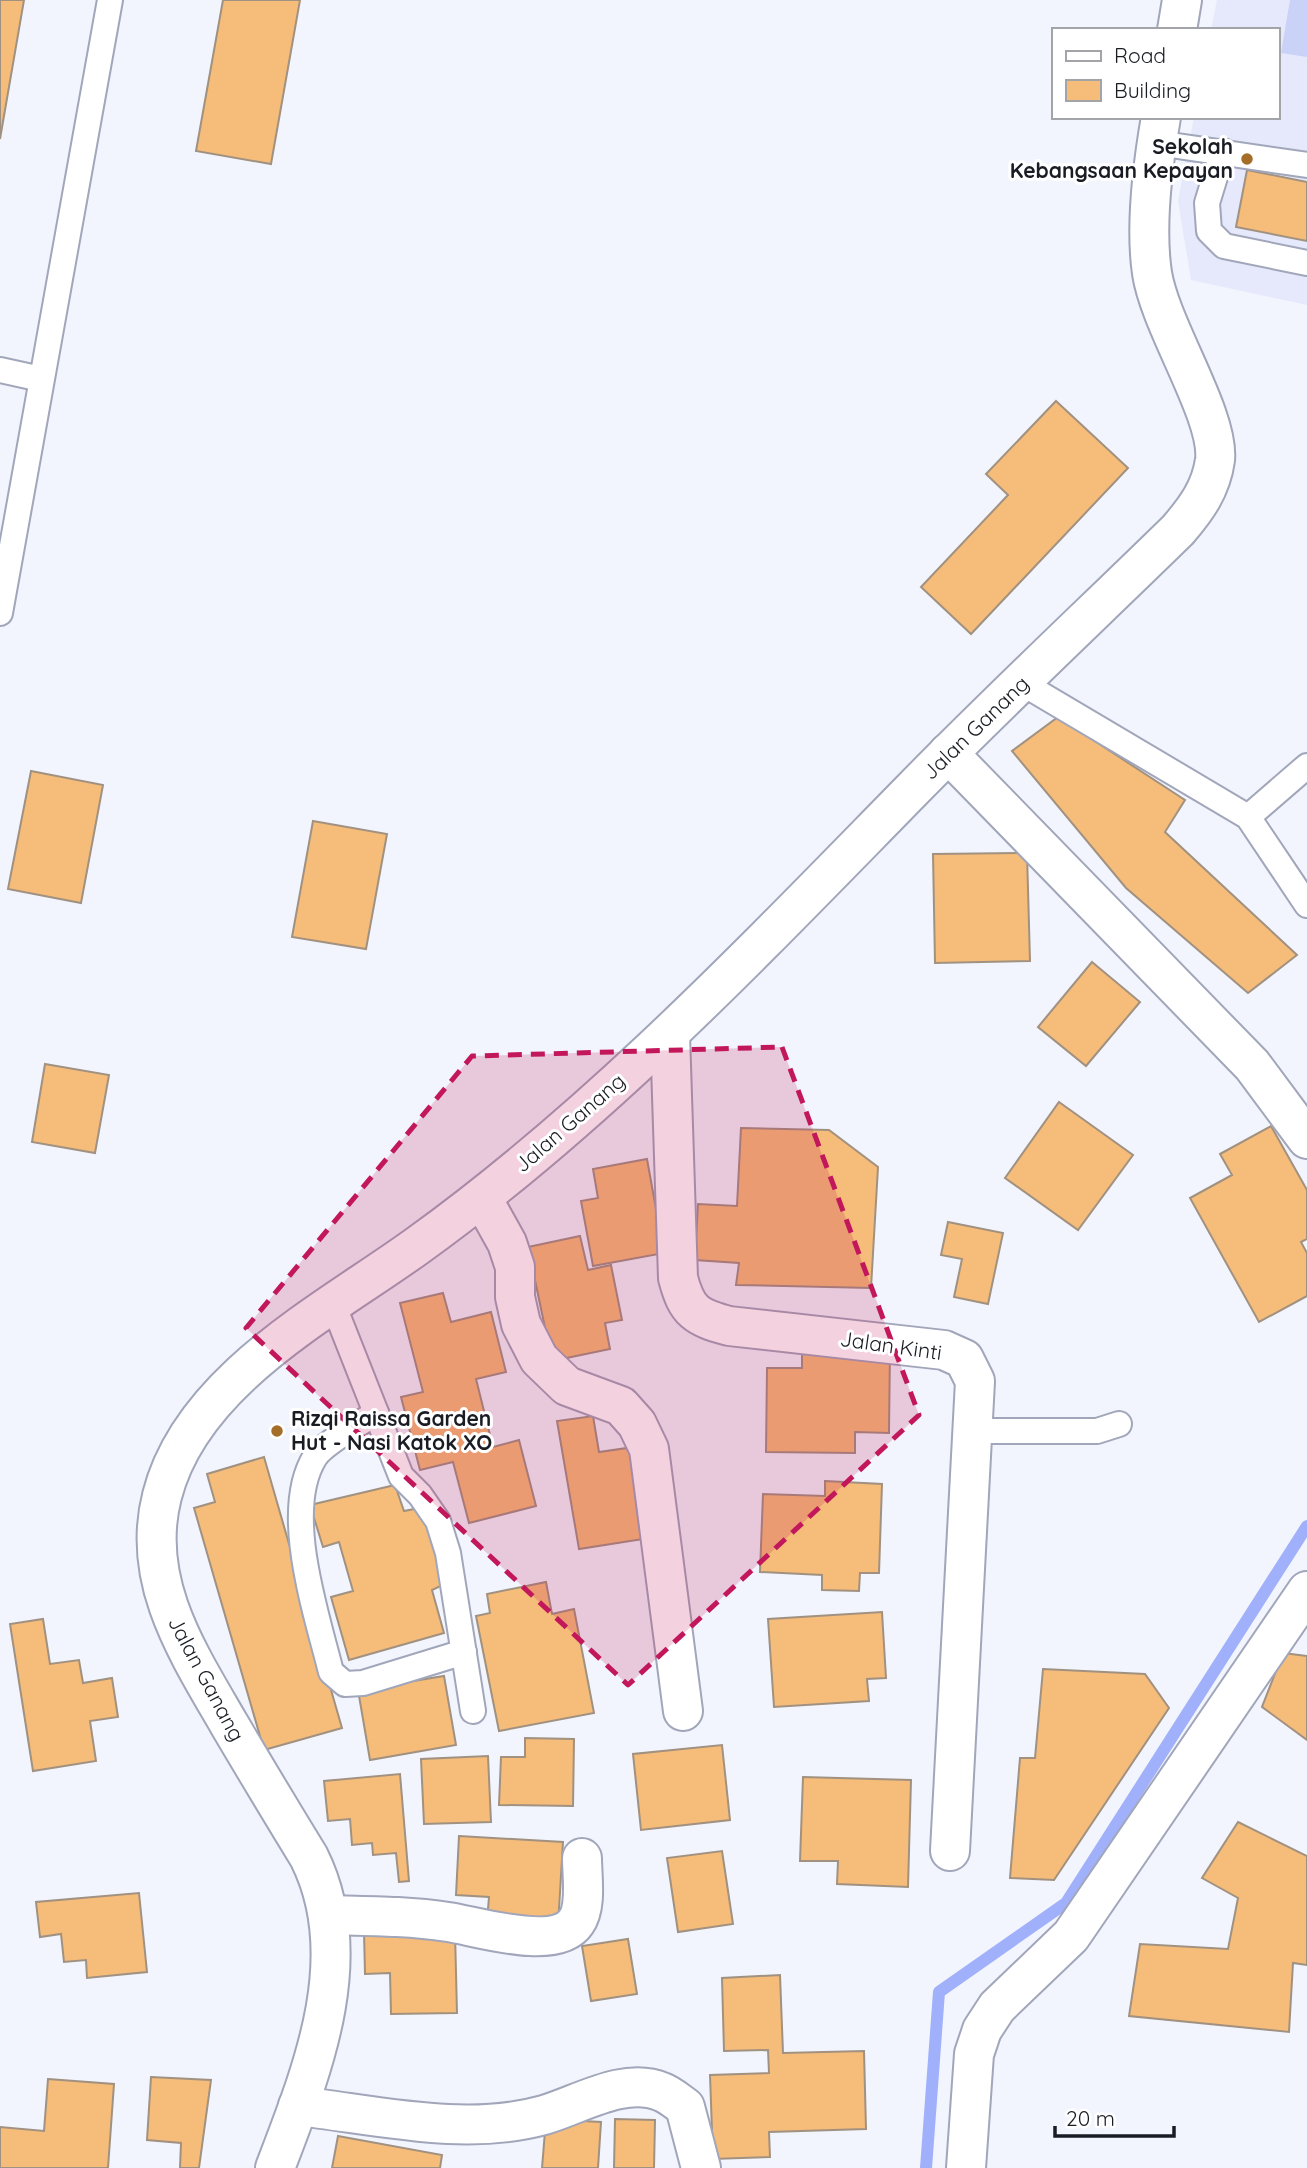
<svg xmlns="http://www.w3.org/2000/svg" width="1307" height="2168" viewBox="0 0 1307 2168" font-family="Quicksand,sans-serif">
  <style>
    .built { fill: #e5e9fb }
    .pitch { fill: #cad2f8 }
    .lines { fill: none; stroke-linecap: round; stroke-linejoin: round }
    .stream { stroke: #a1b0fa; stroke-width: 12 }
    .building { fill: #f6bc79; stroke: #a19181; stroke-width: 2 }
    .service-casing { stroke: #a1a6ba; stroke-width: 28 }
    .minor-casing { stroke: #a1a6ba; stroke-width: 42 }
    .service { stroke: #fff; stroke-width: 24 }
    .minor { stroke: #fff; stroke-width: 38 }
    .marked { fill: #c2185b; fill-opacity: 0.2; stroke: #c2185b; stroke-width: 5; stroke-dasharray: 14 9; stroke-linejoin: round }
    .poi-dot { fill: #a46e29; stroke: #fff; stroke-width: 2.5 }
    .labels { text-anchor: middle; stroke-width: 6; stroke-linejoin: round; paint-order: stroke }
    .poi-label { font-size: 21px; font-weight: bold; fill: #1a1c24; stroke: #fff; text-anchor: end }
    .street-label { font-size: 21px; fill: #1a1c24; stroke: #fff }
  </style>
  <rect width="100%" height="100%" fill="#f2f5fd"/>
  <!-- built -->
  <path class="built" d="M 1217,0 L 1307,0 L 1307,305 L 1191,280 L 1178,201 L 1194,117 L 1277,117 L 1277,30 L 1211,30 Z"/>
  <!-- pitch -->
  <path class="pitch" d="M 1290,0 L 1307,0 L 1307,57 L 1281,53 Z"/>
  <g class="lines">
    <!-- stream -->
    <path class="stream" d="M 926,2168 L 939,1992 L 1066,1903 L 1307,1526"/>
  </g>
  <!-- building -->
  <g class="building">
    <path d="M 0,0 L 24,0 L 0,139 Z"/>
    <path d="M 223,0 L 300,0 L 271,164 L 196,151 Z"/>
    <path d="M 1247,170 L 1307,182 L 1307,241 L 1236,227 Z"/>
    <path d="M 1056,401 L 1128,468 L 971,634 L 921,587 L 1008,495 L 986,474 Z"/>
    <path d="M 1058,717 L 1185,800 L 1165,832 L 1297,955 L 1248,993 L 1126,888 L 1012,751 Z"/>
    <path d="M 31,771 L 103,785 L 81,903 L 8,889 Z"/>
    <path d="M 313,821 L 387,834 L 366,949 L 292,937 Z"/>
    <path d="M 1027,853 L 1030,961 L 935,963 L 933,854 Z"/>
    <path d="M 1092,962 L 1140,1002 L 1086,1066 L 1038,1027 Z"/>
    <path d="M 45,1064 L 109,1075 L 95,1153 L 32,1142 Z"/>
    <path d="M 1059,1102 L 1133,1155 L 1078,1230 L 1005,1178 Z"/>
    <path d="M 1271,1126 L 1307,1190 L 1307,1239 L 1301,1242 L 1307,1253 L 1307,1296 L 1259,1322 L 1190,1198 L 1232,1175 L 1220,1154 Z"/>
    <path d="M 741,1128 L 829,1130 L 878,1167 L 871,1288 L 736,1285 L 739,1263 L 695,1260 L 698,1204 L 737,1206 Z"/>
    <path d="M 647,1159 L 664,1253 L 593,1266 L 581,1201 L 598,1198 L 593,1169 Z"/>
    <path d="M 948,1222 L 1003,1233 L 988,1304 L 954,1297 L 962,1259 L 941,1255 Z"/>
    <path d="M 580,1236 L 588,1270 L 611,1265 L 622,1320 L 605,1323 L 610,1349 L 552,1361 L 528,1247 Z"/>
    <path d="M 443,1293 L 451,1322 L 491,1312 L 506,1372 L 476,1379 L 493,1447 L 519,1440 L 536,1506 L 469,1523 L 453,1462 L 420,1470 L 401,1397 L 423,1392 L 400,1303 Z"/>
    <path d="M 802,1342 L 890,1348 L 889,1433 L 855,1432 L 855,1453 L 766,1452 L 767,1368 L 802,1368 Z"/>
    <path d="M 593,1416 L 599,1452 L 641,1446 L 656,1537 L 579,1549 L 557,1421 Z"/>
    <path d="M 264,1457 L 342,1728 L 264,1750 L 194,1508 L 215,1502 L 207,1474 Z"/>
    <path d="M 825,1481 L 882,1484 L 879,1573 L 860,1573 L 859,1591 L 822,1590 L 822,1575 L 760,1572 L 763,1494 L 825,1496 Z"/>
    <path d="M 395,1485 L 404,1511 L 424,1507 L 447,1583 L 432,1590 L 444,1633 L 349,1660 L 331,1597 L 353,1591 L 339,1542 L 323,1547 L 310,1505 Z"/>
    <path d="M 546,1582 L 552,1614 L 574,1609 L 594,1713 L 499,1731 L 476,1616 L 490,1613 L 487,1594 Z"/>
    <path d="M 882,1612 L 886,1678 L 867,1679 L 869,1701 L 774,1707 L 768,1619 Z"/>
    <path d="M 43,1619 L 50,1664 L 79,1660 L 83,1683 L 112,1678 L 118,1717 L 90,1721 L 96,1761 L 33,1771 L 10,1624 Z"/>
    <path d="M 1283,1653 L 1307,1656 L 1307,1740 L 1262,1707 Z"/>
    <path d="M 1043,1669 L 1145,1674 L 1169,1708 L 1054,1880 L 1010,1878 L 1020,1758 L 1035,1758 Z"/>
    <path d="M 444,1676 L 456,1745 L 370,1760 L 358,1690 Z"/>
    <path d="M 525,1738 L 574,1739 L 573,1806 L 499,1805 L 501,1757 L 525,1757 Z"/>
    <path d="M 722,1745 L 730,1820 L 641,1830 L 633,1754 Z"/>
    <path d="M 488,1756 L 491,1822 L 424,1824 L 421,1759 Z"/>
    <path d="M 400,1774 L 409,1881 L 399,1882 L 396,1853 L 373,1855 L 372,1843 L 352,1845 L 350,1819 L 328,1821 L 324,1781 Z"/>
    <path d="M 803,1777 L 911,1780 L 908,1887 L 837,1884 L 838,1861 L 800,1861 Z"/>
    <path d="M 1238,1822 L 1307,1856 L 1307,1965 L 1293,1963 L 1289,2032 L 1129,2016 L 1140,1944 L 1228,1949 L 1238,1898 L 1202,1878 Z"/>
    <path d="M 459,1836 L 563,1842 L 558,1926 L 487,1921 L 489,1897 L 456,1895 Z"/>
    <path d="M 722,1851 L 733,1924 L 678,1932 L 667,1858 Z"/>
    <path d="M 139,1893 L 147,1972 L 87,1978 L 86,1960 L 64,1962 L 61,1934 L 40,1937 L 36,1902 Z"/>
    <path d="M 455,1932 L 457,2013 L 391,2014 L 390,1973 L 365,1974 L 364,1933 Z"/>
    <path d="M 628,1939 L 637,1994 L 591,2001 L 582,1946 Z"/>
    <path d="M 780,1975 L 783,2053 L 864,2051 L 866,2129 L 769,2132 L 770,2157 L 713,2159 L 710,2075 L 769,2073 L 768,2050 L 724,2051 L 722,1978 Z"/>
    <path d="M 151,2077 L 211,2080 L 199,2168 L 180,2168 L 181,2143 L 147,2140 Z"/>
    <path d="M 48,2079 L 114,2084 L 108,2168 L 0,2168 L 0,2127 L 44,2131 Z"/>
    <path d="M 546,2119 L 601,2122 L 598,2168 L 542,2168 Z"/>
    <path d="M 615,2119 L 655,2120 L 654,2168 L 614,2168 Z"/>
    <path d="M 338,2136 L 442,2155 L 440,2168 L 332,2168 Z"/>
  </g>
  <g class="lines">
    <!-- service casing -->
    <g class="service-casing">
      <g id="service">
        <path d="M 1157,143 L 1307,165"/>
        <path d="M 1223,151 L 1207,203 L 1209,231 L 1224,246 L 1307,263"/>
        <path d="M 0,370 L 41,379"/>
        <path d="M 0,613 L 110,0"/>
        <path d="M 1022,683 L 1248,817 L 1307,905"/>
        <path d="M 1248,817 L 1307,766"/>
        <path d="M 333,1304 L 401,1476 L 420,1495 L 438,1521 L 448,1553 L 473,1711"/>
        <path d="M 376,1413 C 361,1423 324,1443 315,1457 C 281,1511 317,1615 331,1672 L 345,1684 L 363,1683 L 464,1652"/>
        <path d="M 972,1431 L 1097,1431 L 1119,1424"/>
      </g>
    </g>
    <!-- minor casing -->
    <g class="minor-casing">
      <g id="minor">
        <path d="M 1177,30 L 1182,0"/>
        <path d="M 948,753 L 1252,1065 L 1307,1139"/>
        <path d="M 670,1035 L 678,1278 C 687,1312 696,1317 729,1326 L 944,1350 L 964,1359 L 975,1381 L 950,1851"/>
        <path d="M 482,1198 L 507,1243 L 515,1267 L 515,1297 L 521,1324 L 539,1359 L 567,1386 L 621,1406 L 637,1424 L 649,1449 L 683,1711"/>
        <path d="M 330,1915 C 369,1916 409,1916 448,1922 C 476,1926 556,1952 576,1922 C 587,1907 582,1876 582,1858"/>
        <path d="M 298,2106 C 377,2115 465,2137 544,2115 C 579,2105 624,2076 662,2092 C 670,2095 678,2102 685,2107 L 701,2168"/>
        <path d="M 275,2168 C 312,2071 359,1957 309,1857 C 282,1813 255,1768 229,1724 C 188,1653 140,1581 162,1496 C 191,1380 327,1311 417,1246 C 599,1115 754,951 911,791 C 998,702 1089,617 1178,530 C 1196,509 1211,489 1215,460 C 1220,416 1160,326 1152,273 C 1145,226 1153,163 1161,117"/>
        <path d="M 966,2168 L 974,2054 L 982,2030 L 997,2007 L 1071,1936 L 1307,1591"/>
      </g>
    </g>
    <!-- service -->
    <use href="#service" class="service"/>
    <!-- minor -->
    <use href="#minor" class="minor"/>
  </g>
  <!-- marked area -->
  <path class="marked" d="M 782,1047 L 919,1415 L 628,1685 L 246,1328 L 472,1056 Z"/>
  <!-- markers -->
  <g class="poi-dot">
    <circle cx="1247" cy="159" r="7"/>
    <circle cx="277" cy="1431" r="7"/>
  </g>
  <g class="labels">
    <!-- poi labels -->
    <g class="poi-label">
      <text x="1233" y="154">Sekolah<tspan x="1233" dy="24">Kebangsaan Kepayan</tspan></text>
      <text x="291" y="1426" text-anchor="start">Rizqi Raissa Garden<tspan x="291" dy="24">Hut - Nasi Katok XO</tspan></text>
    </g>
    <!-- street labels -->
    <g class="street-label">
      <text transform="translate(976 728) rotate(-44)" y="7">Jalan Ganang</text>
      <text transform="translate(570 1123) rotate(-41)" y="7">Jalan Ganang</text>
      <text transform="translate(891 1346) rotate(8)" y="7">Jalan Kinti</text>
      <text transform="translate(206 1679) rotate(62)" y="7">Jalan Ganang</text>
    </g>
  </g>
  <!-- legend -->
  <rect x="1052" y="28" width="228" height="91" fill="#ffffff" stroke="#a3a4a7" stroke-width="2"/>
  <rect x="1066" y="51" width="35" height="10" fill="#ffffff" stroke="#a3a4a7" stroke-width="2"/>
  <text x="1114" y="63" font-size="21" fill="#1a1c24">Road</text>
  <rect x="1066" y="80" width="35" height="21" fill="#f6bc79" stroke="#a3a4a7" stroke-width="2"/>
  <text x="1114" y="98" font-size="21" fill="#1a1c24">Building</text>
  <!-- scale -->
  <path d="M1055 2126v10h119v-10" fill="none" stroke="#1a1c24" stroke-width="3.5"/>
  <text x="1066" y="2126" font-size="21" fill="#1a1c24" stroke="#ffffff" stroke-width="5" paint-order="stroke">20 m</text>
</svg>
